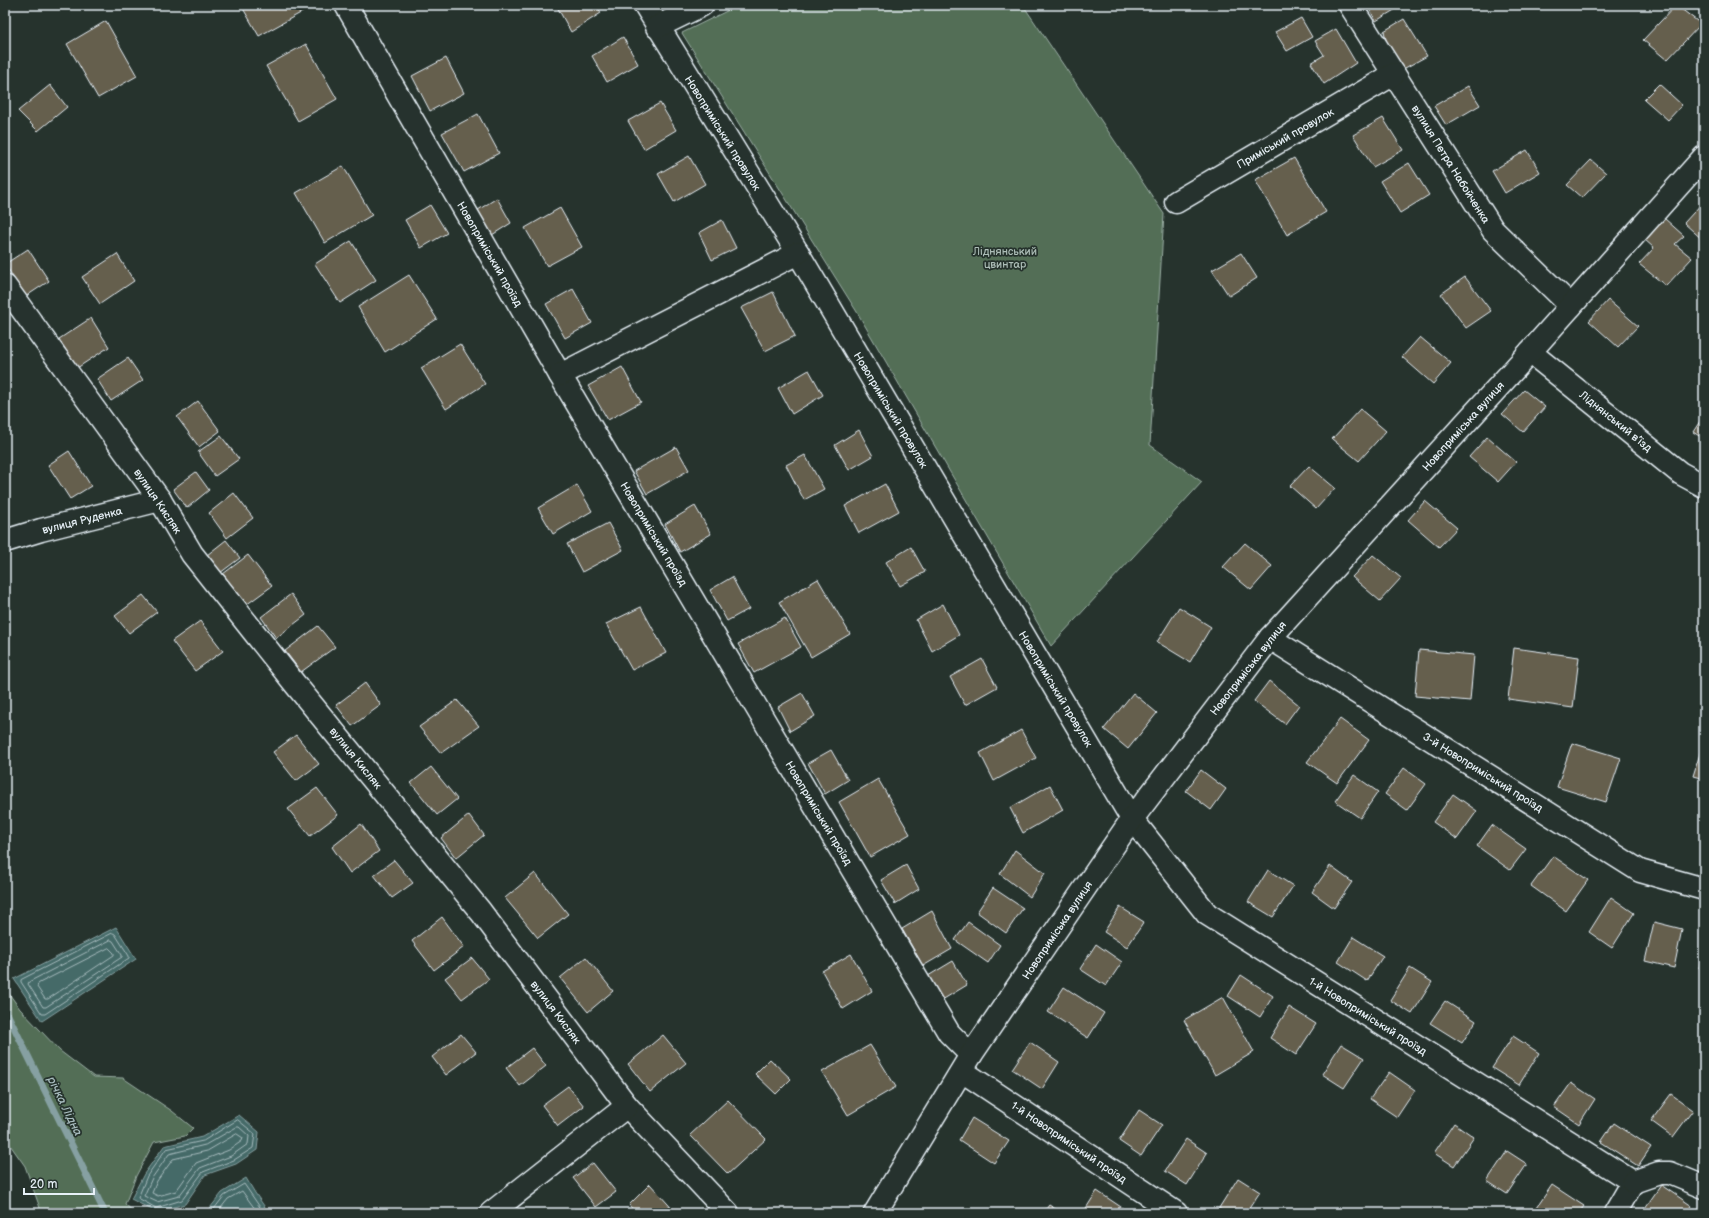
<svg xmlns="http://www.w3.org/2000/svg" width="1709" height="1218" viewBox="0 0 1709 1218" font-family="'Balsamiq Sans',sans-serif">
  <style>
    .green { fill: #526e56; stroke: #9db0a7 }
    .water { fill: #456a68; stroke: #86a0a2 }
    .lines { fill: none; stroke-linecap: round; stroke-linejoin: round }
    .shore { stroke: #a7bbbe; stroke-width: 1 }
    .stream { stroke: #86a0a2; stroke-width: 7 }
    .building { fill: #655e4e; stroke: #e8f1f8 }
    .street-casing { stroke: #e8f1f8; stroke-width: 25 }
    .street { stroke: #26332d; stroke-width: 22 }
    .labels { text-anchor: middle; stroke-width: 3.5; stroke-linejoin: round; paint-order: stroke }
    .street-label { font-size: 11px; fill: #e8f1f8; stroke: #26332d }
    .park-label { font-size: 11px; fill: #acbdb7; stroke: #26332d }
    .water-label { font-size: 12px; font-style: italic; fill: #a7bbbe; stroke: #26332d }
  </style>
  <rect width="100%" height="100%" fill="#26332d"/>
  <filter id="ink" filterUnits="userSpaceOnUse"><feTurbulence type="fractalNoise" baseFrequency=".025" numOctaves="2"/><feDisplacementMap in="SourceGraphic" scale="8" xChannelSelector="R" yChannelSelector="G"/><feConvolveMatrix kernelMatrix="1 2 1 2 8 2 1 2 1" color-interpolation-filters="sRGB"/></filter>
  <g filter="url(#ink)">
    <!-- green -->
    <g class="green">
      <path d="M 739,5 L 1023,5 L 1164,214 L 1150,445 L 1202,482 L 1051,646 L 857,312 L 682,33 Z"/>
      <path d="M 5,988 L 20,1009 L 60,1051 L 94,1077 L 123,1078 L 172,1111 L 193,1128 L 185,1136 L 154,1142 L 136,1176 L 125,1204 L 135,1213 L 37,1213 L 40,1208 L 25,1166 L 8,1142 L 5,1141 Z"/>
    </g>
    <!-- water -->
    <g class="water">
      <path d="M 116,927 L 136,959 L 42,1021 L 14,979 Z"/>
      <path d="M 239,1115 L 259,1132 L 257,1150 L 236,1164 L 205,1175 L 185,1204 L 156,1212 L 131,1199 L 144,1174 L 164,1146 L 202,1137 Z"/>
      <path d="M 246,1178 L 255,1193 L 269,1213 L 206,1213 L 222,1193 Z"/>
    </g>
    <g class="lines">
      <!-- shore -->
      <g class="shore">
        <path d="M 113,933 L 115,934 L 129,956 L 129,958 L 45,1014 L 42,1014 L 21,982 L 21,980 Z"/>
        <path d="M 111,940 L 113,941 L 122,955 L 122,957 L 46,1007 L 43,1007 L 28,984 L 29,982 Z"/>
        <path d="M 109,948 L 114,953 L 114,955 L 48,999 L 45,999 L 37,987 L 38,984 Z"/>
        <path d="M 238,1120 L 255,1134 L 253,1148 L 234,1160 L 203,1172 L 182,1200 L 156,1208 L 138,1198 L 147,1176 L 166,1149 L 203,1141 Z"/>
        <path d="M 237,1127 L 239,1127 L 249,1136 L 248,1144 L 231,1156 L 200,1168 L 179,1196 L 157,1202 L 144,1196 L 152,1178 L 169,1154 L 205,1145 Z"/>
        <path d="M 237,1134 L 243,1138 L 242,1141 L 229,1150 L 196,1163 L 176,1191 L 158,1196 L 152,1193 L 157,1181 L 173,1159 L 207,1151 Z"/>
        <path d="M 211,1213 L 224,1196 L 244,1184 L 264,1213"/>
        <path d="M 217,1213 L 228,1199 L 242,1191 L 258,1213"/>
      </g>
      <!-- stream -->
      <path class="stream" d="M 5,1009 L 105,1213"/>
    </g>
    <!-- building -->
    <g class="building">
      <path d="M 241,5 L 304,5 L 306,10 L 259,36 Z"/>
      <path d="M 556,5 L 597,5 L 601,13 L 571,32 Z"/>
      <path d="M 1367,5 L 1401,5 L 1401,6 L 1376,21 Z"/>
      <path d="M 1676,5 L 1701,24 L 1667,60 L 1643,40 Z"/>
      <path d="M 1301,18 L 1312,37 L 1287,51 L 1275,32 Z"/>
      <path d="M 1404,19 L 1427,56 L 1394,74 L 1384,31 Z"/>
      <path d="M 106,21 L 137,76 L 98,98 L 67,44 Z"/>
      <path d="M 1336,29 L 1356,63 L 1324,84 L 1311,63 L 1324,55 L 1315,41 Z"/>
      <path d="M 623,37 L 638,64 L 607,82 L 592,56 Z"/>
      <path d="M 306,44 L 337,99 L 298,121 L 266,66 Z"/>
      <path d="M 446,58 L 464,93 L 430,111 L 412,76 Z"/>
      <path d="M 1659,84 L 1682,105 L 1668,120 L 1644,99 Z"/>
      <path d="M 50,85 L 67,107 L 38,131 L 18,111 Z"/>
      <path d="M 1468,86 L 1480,105 L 1446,125 L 1434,106 Z"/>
      <path d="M 660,103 L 676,130 L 644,149 L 628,121 Z"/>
      <path d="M 478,114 L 499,153 L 464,172 L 442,133 Z"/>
      <path d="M 1383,118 L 1403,150 L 1373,167 L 1353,135 Z"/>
      <path d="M 1527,150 L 1540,172 L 1505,193 L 1492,171 Z"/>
      <path d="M 689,156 L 705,184 L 674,202 L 658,174 Z"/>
      <path d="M 1294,158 L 1326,212 L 1287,235 L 1255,180 Z"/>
      <path d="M 1591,160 L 1606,173 L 1582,198 L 1567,185 Z"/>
      <path d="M 1409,163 L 1429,195 L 1400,213 L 1380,181 Z"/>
      <path d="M 343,166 L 372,215 L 325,243 L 296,193 Z"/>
      <path d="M 497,198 L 511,223 L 492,235 L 478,210 Z"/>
      <path d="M 1704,201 L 1704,241 L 1684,223 Z"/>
      <path d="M 430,205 L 447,233 L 421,248 L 405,220 Z"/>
      <path d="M 560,208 L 582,247 L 547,266 L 525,228 Z"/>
      <path d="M 1664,218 L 1684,236 L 1675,244 L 1692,258 L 1666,286 L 1639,264 L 1654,248 L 1644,239 Z"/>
      <path d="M 722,220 L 736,248 L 712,260 L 699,233 Z"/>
      <path d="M 351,241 L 376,280 L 340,303 L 315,264 Z"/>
      <path d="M 28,249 L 49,281 L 25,297 L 5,264 Z"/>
      <path d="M 1241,253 L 1257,278 L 1229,296 L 1212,270 Z"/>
      <path d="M 117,254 L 134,281 L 100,304 L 82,277 Z"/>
      <path d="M 409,275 L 437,319 L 385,352 L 358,307 Z"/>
      <path d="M 1465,277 L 1491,311 L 1466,328 L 1441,294 Z"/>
      <path d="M 573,289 L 592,323 L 565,338 L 546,304 Z"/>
      <path d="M 773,292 L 795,336 L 765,351 L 741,308 Z"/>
      <path d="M 1608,300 L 1638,326 L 1618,347 L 1589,321 Z"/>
      <path d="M 91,318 L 109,347 L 77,368 L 59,339 Z"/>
      <path d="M 1420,337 L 1451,363 L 1433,384 L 1402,357 Z"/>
      <path d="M 460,344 L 485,384 L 446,409 L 421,368 Z"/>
      <path d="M 128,358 L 143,380 L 111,401 L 97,379 Z"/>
      <path d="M 622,367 L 641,402 L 608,420 L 588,386 Z"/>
      <path d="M 809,370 L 823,395 L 792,414 L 778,388 Z"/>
      <path d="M 1524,390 L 1545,407 L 1523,432 L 1502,414 Z"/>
      <path d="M 198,401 L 220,431 L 199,447 L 177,417 Z"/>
      <path d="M 1360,409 L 1386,431 L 1359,461 L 1332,439 Z"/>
      <path d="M 1704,415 L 1704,439 L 1693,432 Z"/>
      <path d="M 859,430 L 873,456 L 849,470 L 835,445 Z"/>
      <path d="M 221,436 L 239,459 L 215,476 L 198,452 Z"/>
      <path d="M 1487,437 L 1516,462 L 1498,482 L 1469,457 Z"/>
      <path d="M 676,447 L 689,470 L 647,494 L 634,471 Z"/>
      <path d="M 69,451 L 91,486 L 70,499 L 48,465 Z"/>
      <path d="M 805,455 L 824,489 L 804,500 L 786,465 Z"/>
      <path d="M 1309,466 L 1335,488 L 1316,509 L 1290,486 Z"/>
      <path d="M 196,472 L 209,490 L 187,508 L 173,489 Z"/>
      <path d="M 885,484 L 899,511 L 859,533 L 845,506 Z"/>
      <path d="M 577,485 L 592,511 L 553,534 L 538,508 Z"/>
      <path d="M 234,493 L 253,518 L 227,538 L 209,513 Z"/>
      <path d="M 1425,501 L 1457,528 L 1439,547 L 1408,520 Z"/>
      <path d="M 695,506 L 711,534 L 680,552 L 665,524 Z"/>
      <path d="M 608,523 L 623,550 L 582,572 L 567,544 Z"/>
      <path d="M 226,540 L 240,558 L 220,573 L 207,555 Z"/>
      <path d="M 1245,543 L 1272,566 L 1251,590 L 1223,567 Z"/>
      <path d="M 911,547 L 925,572 L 900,586 L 886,562 Z"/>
      <path d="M 248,555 L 272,586 L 246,605 L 223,574 Z"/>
      <path d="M 1373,555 L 1401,578 L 1380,601 L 1352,577 Z"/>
      <path d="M 732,577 L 749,609 L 727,621 L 710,590 Z"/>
      <path d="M 818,579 L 850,634 L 811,657 L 779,602 Z"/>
      <path d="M 291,594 L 306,615 L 276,638 L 261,617 Z"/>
      <path d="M 143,595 L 157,612 L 129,633 L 115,616 Z"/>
      <path d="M 943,604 L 959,635 L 932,651 L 916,620 Z"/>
      <path d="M 641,607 L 666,653 L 632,670 L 606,624 Z"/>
      <path d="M 1179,607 L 1211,627 L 1190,662 L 1157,642 Z"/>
      <path d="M 785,618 L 801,647 L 754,673 L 738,644 Z"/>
      <path d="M 200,621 L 223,651 L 195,671 L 172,641 Z"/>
      <path d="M 318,626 L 335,647 L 301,672 L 285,651 Z"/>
      <path d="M 1514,648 L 1579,657 L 1573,708 L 1508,699 Z"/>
      <path d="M 1419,650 L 1474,655 L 1470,701 L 1415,696 Z"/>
      <path d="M 982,659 L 997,687 L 965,705 L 950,677 Z"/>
      <path d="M 1269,681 L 1299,705 L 1285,724 L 1254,701 Z"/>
      <path d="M 365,683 L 381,705 L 352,726 L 336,705 Z"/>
      <path d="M 802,693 L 815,716 L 790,731 L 778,707 Z"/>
      <path d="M 1133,693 L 1157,713 L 1128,749 L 1104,729 Z"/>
      <path d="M 457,700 L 479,726 L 441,753 L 419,727 Z"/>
      <path d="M 1340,719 L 1369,740 L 1337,783 L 1307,762 Z"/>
      <path d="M 1021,730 L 1036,758 L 994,781 L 980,753 Z"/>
      <path d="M 296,735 L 319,764 L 296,781 L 273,752 Z"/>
      <path d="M 1572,743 L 1621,758 L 1606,802 L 1557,787 Z"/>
      <path d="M 1703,744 L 1704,744 L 1704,779 L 1693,776 Z"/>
      <path d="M 831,750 L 848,780 L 825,794 L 808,763 Z"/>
      <path d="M 431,767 L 457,799 L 437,815 L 411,783 Z"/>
      <path d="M 1404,768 L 1426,784 L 1407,810 L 1385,794 Z"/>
      <path d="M 1201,770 L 1226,789 L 1211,810 L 1186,791 Z"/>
      <path d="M 1354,775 L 1378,792 L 1360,818 L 1335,801 Z"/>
      <path d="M 878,779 L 910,834 L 870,857 L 839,802 Z"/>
      <path d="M 1050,785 L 1063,810 L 1023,833 L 1010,808 Z"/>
      <path d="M 317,788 L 338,815 L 310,836 L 288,809 Z"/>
      <path d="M 1453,794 L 1477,811 L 1457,839 L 1433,822 Z"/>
      <path d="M 469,815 L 484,835 L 456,858 L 441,838 Z"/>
      <path d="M 361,824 L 379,851 L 350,873 L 332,847 Z"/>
      <path d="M 1492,825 L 1526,849 L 1510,870 L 1477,846 Z"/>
      <path d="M 1015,850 L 1045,873 L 1030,897 L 1000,874 Z"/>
      <path d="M 1553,856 L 1588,880 L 1566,911 L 1531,886 Z"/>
      <path d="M 394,860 L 413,883 L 392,898 L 374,875 Z"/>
      <path d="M 906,865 L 919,889 L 895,904 L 881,880 Z"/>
      <path d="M 1330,866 L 1352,882 L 1334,908 L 1312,892 Z"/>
      <path d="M 1268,870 L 1293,886 L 1273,917 L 1248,902 Z"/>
      <path d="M 535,873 L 568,914 L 538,938 L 505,898 Z"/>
      <path d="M 993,888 L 1023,908 L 1006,933 L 977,912 Z"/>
      <path d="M 1611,897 L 1634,913 L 1612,948 L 1589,932 Z"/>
      <path d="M 1120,907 L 1144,922 L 1127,947 L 1104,932 Z"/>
      <path d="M 932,911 L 952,949 L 923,966 L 902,929 Z"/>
      <path d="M 442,917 L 464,947 L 434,970 L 412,941 Z"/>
      <path d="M 968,922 L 1000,945 L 988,963 L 955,940 Z"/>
      <path d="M 1654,922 L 1682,929 L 1674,968 L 1645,961 Z"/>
      <path d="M 1353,937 L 1383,956 L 1367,981 L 1338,962 Z"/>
      <path d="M 1096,944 L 1122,962 L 1106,986 L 1080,969 Z"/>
      <path d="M 1704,944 L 1704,969 L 1699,968 Z"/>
      <path d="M 851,954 L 872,991 L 843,1009 L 822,971 Z"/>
      <path d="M 586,957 L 613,991 L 588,1012 L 560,978 Z"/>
      <path d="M 472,958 L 489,979 L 462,999 L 445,978 Z"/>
      <path d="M 953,961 L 967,985 L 942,1000 L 928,976 Z"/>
      <path d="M 1410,968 L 1432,982 L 1412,1014 L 1390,1000 Z"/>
      <path d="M 1241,975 L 1273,996 L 1260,1017 L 1228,996 Z"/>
      <path d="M 1064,987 L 1104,1013 L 1088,1038 L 1048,1012 Z"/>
      <path d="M 1223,997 L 1254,1052 L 1215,1075 L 1184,1020 Z"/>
      <path d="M 1445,1001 L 1476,1021 L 1462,1043 L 1430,1023 Z"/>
      <path d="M 1289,1007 L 1316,1024 L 1296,1055 L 1270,1038 Z"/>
      <path d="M 461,1034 L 476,1052 L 446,1075 L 432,1057 Z"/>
      <path d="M 663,1035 L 686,1063 L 650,1092 L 628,1064 Z"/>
      <path d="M 1513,1036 L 1539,1053 L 1519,1085 L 1492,1068 Z"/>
      <path d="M 1030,1042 L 1059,1062 L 1042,1089 L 1012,1069 Z"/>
      <path d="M 1341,1044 L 1364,1058 L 1344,1088 L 1322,1074 Z"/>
      <path d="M 870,1045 L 896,1087 L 848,1115 L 822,1072 Z"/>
      <path d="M 532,1048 L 546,1066 L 520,1086 L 506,1068 Z"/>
      <path d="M 770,1059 L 791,1079 L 776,1094 L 755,1074 Z"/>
      <path d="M 1389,1072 L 1415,1090 L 1397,1117 L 1370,1099 Z"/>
      <path d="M 1571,1083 L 1595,1099 L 1579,1124 L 1554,1107 Z"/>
      <path d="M 568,1086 L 584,1106 L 558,1126 L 542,1105 Z"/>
      <path d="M 1671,1094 L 1693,1110 L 1673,1137 L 1651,1121 Z"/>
      <path d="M 728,1100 L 766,1139 L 728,1174 L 690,1135 Z"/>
      <path d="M 1139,1110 L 1162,1125 L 1141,1156 L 1119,1141 Z"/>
      <path d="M 972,1118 L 1009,1141 L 994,1163 L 959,1140 Z"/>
      <path d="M 1454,1123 L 1474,1137 L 1454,1166 L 1434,1153 Z"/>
      <path d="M 1614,1123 L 1651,1147 L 1638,1166 L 1601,1142 Z"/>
      <path d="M 1186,1139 L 1207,1153 L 1187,1185 L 1165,1171 Z"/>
      <path d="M 1507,1151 L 1527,1164 L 1507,1194 L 1487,1181 Z"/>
      <path d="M 593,1163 L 616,1192 L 596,1207 L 573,1178 Z"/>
      <path d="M 1238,1178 L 1260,1192 L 1246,1213 L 1226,1213 L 1219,1208 Z"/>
      <path d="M 650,1184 L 676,1213 L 636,1213 L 629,1205 Z"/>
      <path d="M 1552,1185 L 1584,1206 L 1579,1213 L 1540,1213 L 1535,1210 Z"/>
      <path d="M 1661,1185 L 1692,1206 L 1687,1213 L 1653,1213 L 1645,1208 Z"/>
      <path d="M 1097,1191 L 1130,1213 L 1083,1213 Z"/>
      <path d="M 1049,1205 L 1062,1213 L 1043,1213 Z"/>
    </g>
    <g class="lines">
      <!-- street casing -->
      <g class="street-casing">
        <g id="street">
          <path d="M 346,5 L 560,375 L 949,1033 L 971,1055"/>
          <path d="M 645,5 L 798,253 L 1132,819 L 1207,914 L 1633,1182 L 1615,1213"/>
          <path d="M 1350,5 L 1493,230 L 1571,306"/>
          <path d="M 657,27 L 702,5"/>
          <path d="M 1176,202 L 1394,74"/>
          <path d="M 5,286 L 160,500 L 192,554 L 295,684 L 481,912 L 627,1106 L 728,1213"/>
          <path d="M 1530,352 L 1680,473 L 1704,486"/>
          <path d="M 560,375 L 798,253"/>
          <path d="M 5,541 L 41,530 L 160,500"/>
          <path d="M 1270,638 L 1640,871 L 1704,889"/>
          <path d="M 962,1071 L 1176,1213"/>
          <path d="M 1633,1182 L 1659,1173 L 1670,1173 L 1704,1187"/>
          <path d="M 491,1213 L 627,1106"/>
          <path d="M 875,1213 L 971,1055 L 1132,819 L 1270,638 L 1530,352 L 1704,157"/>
        </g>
      </g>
      <!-- street -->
      <use href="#street" class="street"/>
    </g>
  </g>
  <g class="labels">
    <!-- street labels -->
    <g class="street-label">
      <text transform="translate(723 133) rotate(58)" y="4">Новоприміський провулок</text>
      <text transform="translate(1285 138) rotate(-30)" y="4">Приміський провулок</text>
      <text transform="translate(1451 164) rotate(58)" y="4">вулиця Петра Набойченка</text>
      <text transform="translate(490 254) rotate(60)" y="4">Новоприміський проїзд</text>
      <text transform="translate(891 410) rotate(59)" y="4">Новоприміський провулок</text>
      <text transform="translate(1616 421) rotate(39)" y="4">Ліднянський в’їзд</text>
      <text transform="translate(1463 426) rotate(-48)" y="4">Новоприміська вулиця</text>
      <text transform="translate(158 501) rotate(56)" y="4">вулиця Кисляк</text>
      <text transform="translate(82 520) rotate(-14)" y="4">вулиця Руденка</text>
      <text transform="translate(654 534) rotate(59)" y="4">Новоприміський проїзд</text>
      <text transform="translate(1248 668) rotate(-52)" y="4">Новоприміська вулиця</text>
      <text transform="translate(1056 689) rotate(59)" y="4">Новоприміський провулок</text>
      <text transform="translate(356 758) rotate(51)" y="4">вулиця Кисляк</text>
      <text transform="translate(1483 772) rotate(32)" y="4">3-й Новоприміський проїзд</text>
      <text transform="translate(819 813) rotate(59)" y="4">Новоприміський проїзд</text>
      <text transform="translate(1057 930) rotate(-56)" y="4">Новоприміська вулиця</text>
      <text transform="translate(556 1012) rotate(53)" y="4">вулиця Кисляк</text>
      <text transform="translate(1368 1016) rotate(32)" y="4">1-й Новоприміський проїзд</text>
      <text transform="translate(1069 1142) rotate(34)" y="4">1-й Новоприміський проїзд</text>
    </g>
    <!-- park labels -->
    <g class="park-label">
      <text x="1005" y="255">Ліднянський<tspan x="1005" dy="13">цвинтар</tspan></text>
    </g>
    <!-- water labels -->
    <g class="water-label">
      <text transform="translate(65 1106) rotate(64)" y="4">річка Лідна</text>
    </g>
  </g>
  <!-- margin -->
  <rect width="1709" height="1218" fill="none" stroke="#26332d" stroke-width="20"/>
  <rect x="10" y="10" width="1689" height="1198" fill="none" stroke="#e8f1f8" stroke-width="1.5" filter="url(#ink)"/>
  <!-- scale -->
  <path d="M24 1188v6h70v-6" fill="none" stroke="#e8f1f8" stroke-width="2"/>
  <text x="30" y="1188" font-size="12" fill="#e8f1f8" stroke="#26332d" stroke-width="3" paint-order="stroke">20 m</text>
</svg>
